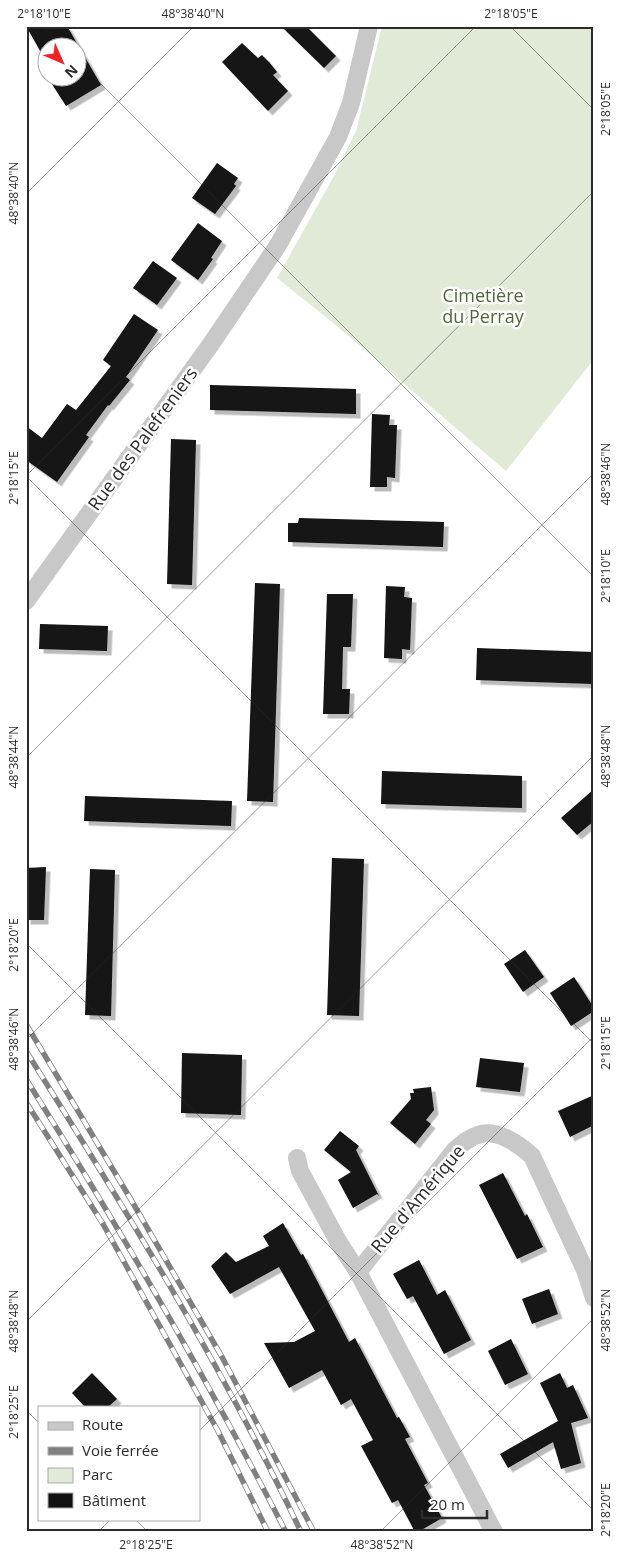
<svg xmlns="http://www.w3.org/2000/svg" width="620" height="1558" viewBox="0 0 620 1558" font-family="'Open Sans',sans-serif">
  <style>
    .green { fill: #e1ead7 }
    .building { fill: #121212; filter: url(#shadow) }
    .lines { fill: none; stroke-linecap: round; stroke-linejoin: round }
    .street { stroke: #c8c8c8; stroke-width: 18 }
    .rail-casing { stroke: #808080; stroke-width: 5.5 }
    .rail { stroke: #fff; stroke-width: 4; stroke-dasharray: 11; stroke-linecap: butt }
    .ticks { fill: none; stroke: #2b2b2b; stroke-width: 1; stroke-opacity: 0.45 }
    .labels { text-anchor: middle; stroke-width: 5; stroke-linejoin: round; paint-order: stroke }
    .park-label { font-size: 18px; fill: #4c6837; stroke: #fff }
    .street-label { font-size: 18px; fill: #2b2b2b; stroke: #fff }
    .neatline { fill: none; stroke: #2b2b2b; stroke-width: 2 }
    .ticks-label { font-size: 12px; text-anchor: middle; fill: #2b2b2b }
  </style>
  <defs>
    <filter id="shadow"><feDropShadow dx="4.5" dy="4.5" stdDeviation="0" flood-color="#0004"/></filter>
  </defs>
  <rect width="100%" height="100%" fill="#fff"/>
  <!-- green -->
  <path class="green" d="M 382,26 L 594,26 L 594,359 L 506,471 L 332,322 L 277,278 L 334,176 L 356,131 Z"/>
  <!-- building -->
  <g class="building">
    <path d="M 26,26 L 67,26 L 101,85 L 66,106 L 48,78 L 78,78 L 78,48 L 48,48 L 48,65 Z"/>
    <path d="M 281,26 L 306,26 L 336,56 L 324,68 Z"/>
    <path d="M 242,43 L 258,58 L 262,55 L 269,62 L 277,72 L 273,75 L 288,91 L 268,111 L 222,62 Z"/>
    <path d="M 217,163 L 238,178 L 234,184 L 236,186 L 215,214 L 192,198 Z"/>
    <path d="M 198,223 L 222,241 L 211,258 L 213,259 L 198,280 L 171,260 Z"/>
    <path d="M 153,261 L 177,278 L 157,305 L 133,288 Z"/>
    <path d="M 134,314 L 158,330 L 126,377 L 130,380 L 109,406 L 108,405 L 86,435 L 89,437 L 57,482 L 26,460 L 26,426 L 42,438 L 67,404 L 76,410 L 111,366 L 103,360 Z"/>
    <path d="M 210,385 L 356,389 L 356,414 L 210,410 Z"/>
    <path d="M 372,414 L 390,415 L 389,425 L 397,425 L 395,478 L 387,477 L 387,487 L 370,487 Z"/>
    <path d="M 171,439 L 196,440 L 192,585 L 167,584 Z"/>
    <path d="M 299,518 L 444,522 L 443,547 L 288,542 L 288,523 L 298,523 Z"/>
    <path d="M 255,583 L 280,584 L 273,802 L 247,801 Z"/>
    <path d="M 386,586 L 405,587 L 404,597 L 412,598 L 410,650 L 402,649 L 402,659 L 384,658 Z"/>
    <path d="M 327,594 L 353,594 L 351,647 L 343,647 L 342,689 L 350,689 L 349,714 L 323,714 Z"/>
    <path d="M 40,624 L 108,626 L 107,651 L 39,649 Z"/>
    <path d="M 477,648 L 594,652 L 594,684 L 476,680 Z"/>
    <path d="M 382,771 L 522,776 L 522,808 L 381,804 Z"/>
    <path d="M 594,789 L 594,821 L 577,835 L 561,818 Z"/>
    <path d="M 85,796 L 232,801 L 231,826 L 84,821 Z"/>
    <path d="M 332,858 L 364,859 L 359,1016 L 327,1015 Z"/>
    <path d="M 46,867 L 44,920 L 26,920 L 26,868 Z"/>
    <path d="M 90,869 L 115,870 L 111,1016 L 85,1015 Z"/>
    <path d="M 525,950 L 544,977 L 523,992 L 504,964 Z"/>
    <path d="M 574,977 L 594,1008 L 594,1011 L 571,1026 L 550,993 Z"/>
    <path d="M 182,1053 L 242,1055 L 241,1115 L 181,1113 Z"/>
    <path d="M 480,1058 L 524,1063 L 520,1092 L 476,1087 Z"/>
    <path d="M 431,1087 L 434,1110 L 426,1120 L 431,1124 L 415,1144 L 390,1123 L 411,1099 L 410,1093 L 414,1093 L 413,1089 Z"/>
    <path d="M 594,1095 L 594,1125 L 570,1137 L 558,1111 Z"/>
    <path d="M 340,1131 L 359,1146 L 356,1150 L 379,1196 L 377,1194 L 353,1208 L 338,1180 L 351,1172 L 324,1150 Z"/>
    <path d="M 503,1173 L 525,1216 L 527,1214 L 543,1247 L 517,1259 L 479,1185 Z"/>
    <path d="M 283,1223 L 301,1255 L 303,1254 L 349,1342 L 355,1338 L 397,1418 L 399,1417 L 410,1437 L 405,1439 L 428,1483 L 424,1485 L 442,1518 L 418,1532 L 415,1532 L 398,1500 L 392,1503 L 361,1446 L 373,1440 L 351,1399 L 341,1405 L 322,1370 L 289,1388 L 264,1343 L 294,1342 L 315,1331 L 279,1267 L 230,1294 L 211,1266 L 226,1252 L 236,1262 L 269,1246 L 263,1236 Z"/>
    <path d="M 419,1260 L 437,1295 L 445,1290 L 471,1340 L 444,1354 L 413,1296 L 407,1299 L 393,1274 Z"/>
    <path d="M 549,1289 L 558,1314 L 532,1324 L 522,1299 Z"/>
    <path d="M 511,1339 L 528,1374 L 505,1385 L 488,1351 Z"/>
    <path d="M 92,1373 L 117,1399 L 108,1407 L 85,1407 L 72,1393 Z"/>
    <path d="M 560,1373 L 567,1388 L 573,1385 L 588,1418 L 571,1423 L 581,1463 L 561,1469 L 553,1442 L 508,1468 L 500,1454 L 558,1421 L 540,1383 Z"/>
  </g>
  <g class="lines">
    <!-- street -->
    <g class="street">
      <path d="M 26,601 L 211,344 L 278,245 L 338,137 L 351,103 L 369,26"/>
      <path d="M 297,1158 L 300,1171 L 339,1243 L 358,1272 L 494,1532"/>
      <path d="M 358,1272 L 454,1151 C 462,1144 468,1138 478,1135 C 496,1128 519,1144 532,1156 L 585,1270 L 594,1298"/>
    </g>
    <!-- rail casing -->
    <g class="rail-casing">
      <g id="rail">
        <path d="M 26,1024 L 130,1198 L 222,1357 L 314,1532"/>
        <path d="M 26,1051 C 124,1207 222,1365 301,1532"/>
        <path d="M 26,1079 C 119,1227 206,1377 286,1532"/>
        <path d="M 26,1102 L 103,1224 L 218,1431 L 268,1532"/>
      </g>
    </g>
    <!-- rail -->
    <use href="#rail" class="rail"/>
  </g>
  <!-- ticks -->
  <path class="ticks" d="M 43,26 L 64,48M 510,26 L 594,110M 78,61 L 594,577M 26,194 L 194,26M 26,476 L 594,1044M 26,476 L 476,26M 26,758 L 594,191M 26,943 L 594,1511M 26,1040 L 594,473M 26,1322 L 594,755M 26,1410 L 39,1423M 199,1431 L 594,1036M 135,1519 L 148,1532M 98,1532 L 111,1519M 380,1532 L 594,1318"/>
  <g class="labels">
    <!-- park labels -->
    <g class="park-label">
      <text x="483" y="302">Cimetière<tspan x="483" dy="21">du Perray</tspan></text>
    </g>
    <!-- street labels -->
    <g class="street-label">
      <text transform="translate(143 439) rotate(-54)" y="6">Rue des Palefreniers</text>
      <text transform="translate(418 1199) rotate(-50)" y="6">Rue d'Amérique</text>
    </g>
  </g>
  <!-- border -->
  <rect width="620" height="1558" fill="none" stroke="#ffffff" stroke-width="55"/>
  <!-- legend -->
  <rect x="38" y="1406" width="162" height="115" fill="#ffffff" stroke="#aaaaaa"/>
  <rect x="48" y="1422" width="25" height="8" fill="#c8c8c8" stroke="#aaaaaa"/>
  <text x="82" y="1430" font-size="15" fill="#2b2b2b">Route</text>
  <rect x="48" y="1447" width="25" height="8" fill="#808080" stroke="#aaaaaa"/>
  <text x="82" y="1456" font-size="15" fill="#2b2b2b">Voie ferrée</text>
  <rect x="48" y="1468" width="25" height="15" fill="#e1ead7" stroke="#aaaaaa"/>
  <text x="82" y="1480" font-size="15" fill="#2b2b2b">Parc</text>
  <rect x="48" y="1493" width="25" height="15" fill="#121212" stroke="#aaaaaa"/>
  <text x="82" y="1506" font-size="15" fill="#2b2b2b">Bâtiment</text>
  <!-- north arrow -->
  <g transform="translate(62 62) rotate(135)"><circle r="24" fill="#ffffff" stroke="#aaaaaa"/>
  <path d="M0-4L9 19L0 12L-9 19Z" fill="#ed2326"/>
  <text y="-8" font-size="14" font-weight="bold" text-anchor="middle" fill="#2b2b2b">N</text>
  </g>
  <!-- scale -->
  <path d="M422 1510v8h65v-8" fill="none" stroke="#2b2b2b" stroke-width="2.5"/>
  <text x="430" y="1510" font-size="15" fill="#2b2b2b" stroke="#ffffff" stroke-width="4" paint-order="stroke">20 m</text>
  <rect x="28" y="28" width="564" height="1502" class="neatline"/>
  <g class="ticks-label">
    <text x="44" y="18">2°18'10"E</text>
    <text x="193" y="18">48°38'40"N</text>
    <text x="511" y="18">2°18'05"E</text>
    <text transform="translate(606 109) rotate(-90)" y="4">2°18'05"E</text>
    <text transform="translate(14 193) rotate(-90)" y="4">48°38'40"N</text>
    <text transform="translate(606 474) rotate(-90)" y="4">48°38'46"N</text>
    <text transform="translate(14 478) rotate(-90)" y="4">2°18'15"E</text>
    <text transform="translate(606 576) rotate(-90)" y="4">2°18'10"E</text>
    <text transform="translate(606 756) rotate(-90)" y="4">48°38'48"N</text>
    <text transform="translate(14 757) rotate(-90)" y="4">48°38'44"N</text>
    <text transform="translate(14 945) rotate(-90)" y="4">2°18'20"E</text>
    <text transform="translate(14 1039) rotate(-90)" y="4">48°38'46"N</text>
    <text transform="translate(606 1043) rotate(-90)" y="4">2°18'15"E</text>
    <text transform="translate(606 1320) rotate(-90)" y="4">48°38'52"N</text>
    <text transform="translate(14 1321) rotate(-90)" y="4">48°38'48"N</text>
    <text transform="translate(14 1412) rotate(-90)" y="4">2°18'25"E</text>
    <text transform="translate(606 1510) rotate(-90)" y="4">2°18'20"E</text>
    <text x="146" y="1549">2°18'25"E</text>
    <text x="382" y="1549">48°38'52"N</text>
  </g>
</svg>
